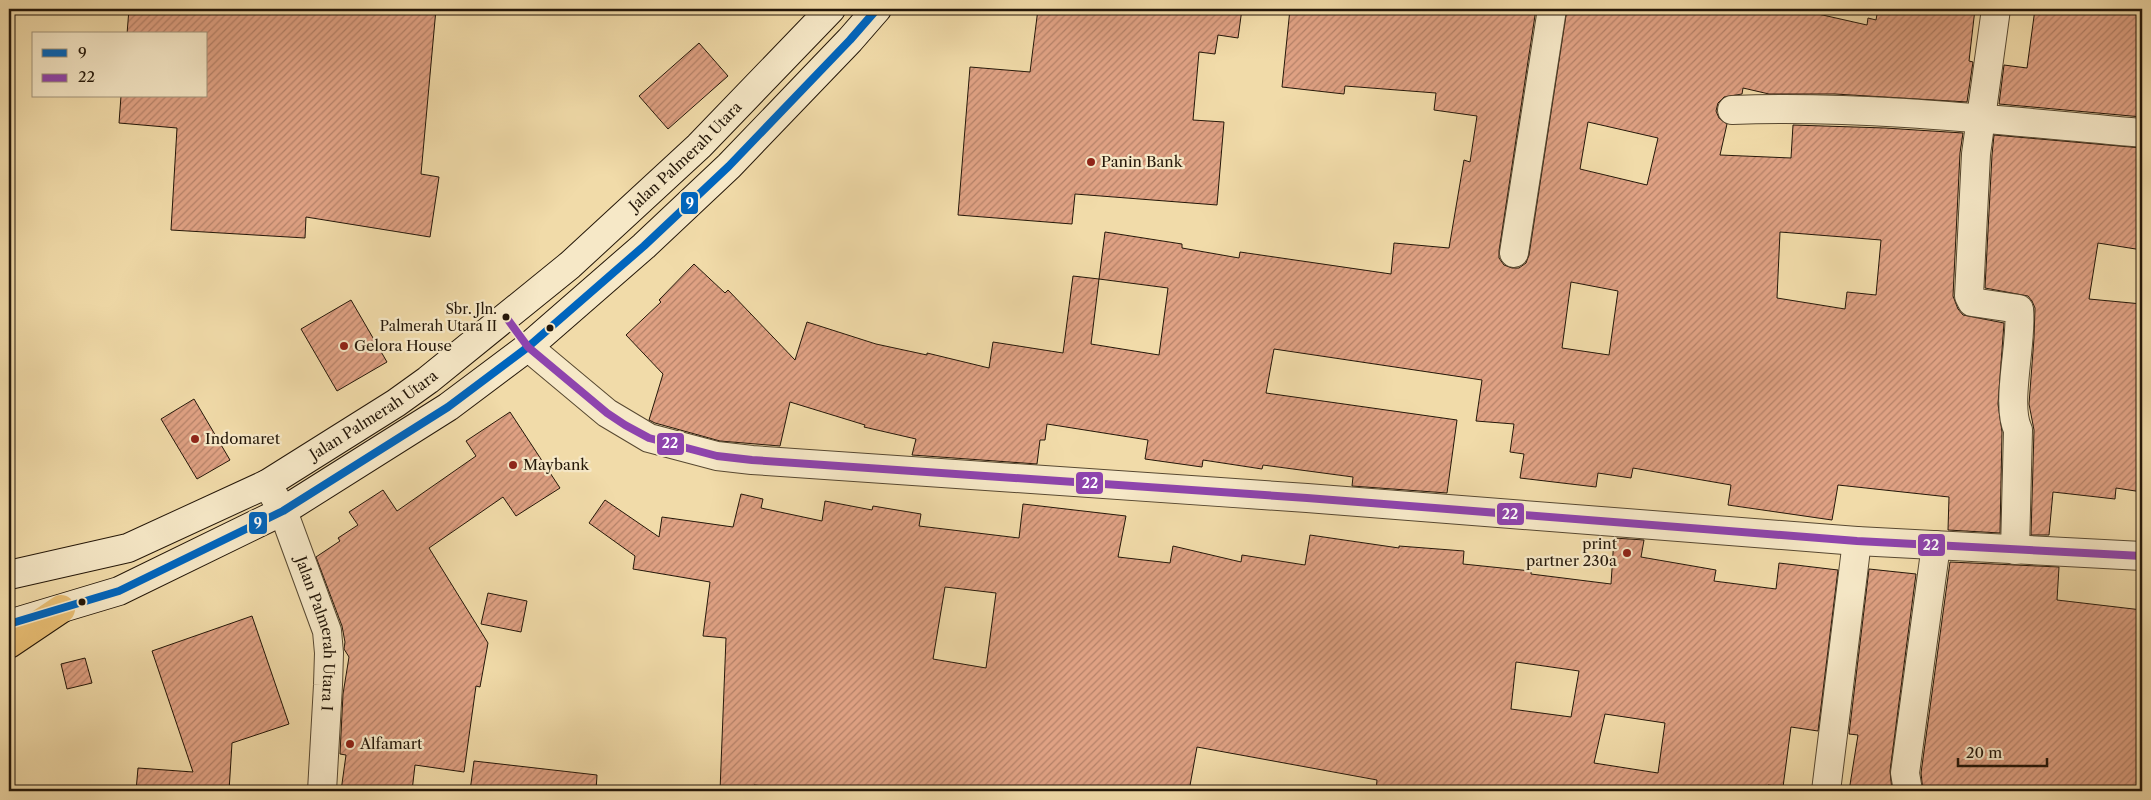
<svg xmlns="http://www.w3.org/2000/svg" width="2151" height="800" viewBox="0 0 2151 800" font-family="'Libre Caslon Text',serif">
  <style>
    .building { fill: url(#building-hatch); stroke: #241709; fill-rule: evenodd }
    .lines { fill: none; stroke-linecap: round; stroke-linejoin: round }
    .street-casing { stroke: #574831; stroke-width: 30 }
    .secondary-casing { stroke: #241709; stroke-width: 30 }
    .highway-casing { stroke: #241709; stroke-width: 30 }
    .street { stroke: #f6e8c7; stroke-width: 28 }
    .secondary { stroke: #f6e8c7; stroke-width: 28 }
    .highway { stroke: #e8be74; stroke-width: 28 }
    .bus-1-casing { stroke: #f6e8c7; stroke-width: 11 }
    .bus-2-casing { stroke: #f6e8c7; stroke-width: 11 }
    .bus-1 { stroke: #0065bd; stroke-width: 8 }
    .bus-2 { stroke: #8e44ad; stroke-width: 8 }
    .poi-dot { fill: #8f2418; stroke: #f6e8c7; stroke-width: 2 }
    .bus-dot { fill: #241709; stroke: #f6e8c7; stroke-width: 2 }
    .labels { text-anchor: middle; stroke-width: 4.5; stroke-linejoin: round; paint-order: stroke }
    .bus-label { font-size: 14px; fill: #241709; stroke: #f6e8c7; text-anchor: end }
    .street-label { font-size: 15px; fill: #241709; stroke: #f6e8c7 }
    .poi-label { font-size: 15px; fill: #241709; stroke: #f6e8c7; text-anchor: start }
    .line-badge { stroke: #f6e8c7; stroke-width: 2 }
    .badge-label { font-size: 14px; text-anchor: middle; font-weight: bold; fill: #fff }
  </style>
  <defs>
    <pattern id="building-hatch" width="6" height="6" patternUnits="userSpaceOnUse" patternTransform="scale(1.25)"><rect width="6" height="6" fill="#dfa183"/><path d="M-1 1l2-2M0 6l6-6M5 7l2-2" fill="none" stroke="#b58269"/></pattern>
  </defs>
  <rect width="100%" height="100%" fill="#f1dba9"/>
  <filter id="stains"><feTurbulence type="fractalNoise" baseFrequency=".004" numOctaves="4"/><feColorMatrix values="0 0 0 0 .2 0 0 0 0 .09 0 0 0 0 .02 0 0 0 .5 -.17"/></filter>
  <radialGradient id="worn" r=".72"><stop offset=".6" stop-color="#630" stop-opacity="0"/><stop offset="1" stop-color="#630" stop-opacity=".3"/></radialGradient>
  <!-- building -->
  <g class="building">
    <path d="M 129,9 L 436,9 L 421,174 L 439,177 L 430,237 L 306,217 L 305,238 L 171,230 L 177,128 L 119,123 L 121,96 L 206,96 L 206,34 L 127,34 Z"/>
    <path d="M 1038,9 L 1242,9 L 1238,38 L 1218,35 L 1215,54 L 1199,52 L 1193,120 L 1224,122 L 1217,205 L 1075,194 L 1072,224 L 958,215 L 970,67 L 1030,72 Z"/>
    <path d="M 1290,9 L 1536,9 L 1499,251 L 1499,258 L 1504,265 L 1512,268 L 1519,268 L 1526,263 L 1529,255 L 1567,9 L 1659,9 L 1687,14 L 1688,9 L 1796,9 L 1867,25 L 1868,18 L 1876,20 L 1878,9 L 1975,9 L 1969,61 L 1973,62 L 1967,102 L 1835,94 L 1769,94 L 1743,88 L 1742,94 L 1724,97 L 1718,103 L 1716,111 L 1719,118 L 1727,124 L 1720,155 L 1791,158 L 1793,125 L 1885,128 L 1963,133 L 1960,153 L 1953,296 L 1958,309 L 1963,315 L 2004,323 L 1998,404 L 2002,432 L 2000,533 L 1948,530 L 1949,497 L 1838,485 L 1832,520 L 1728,505 L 1731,485 L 1633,468 L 1631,478 L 1598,473 L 1596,487 L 1520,478 L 1524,454 L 1510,452 L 1514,424 L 1476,421 L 1482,380 L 1274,349 L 1266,393 L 1457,420 L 1447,493 L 1352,486 L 1353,477 L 1263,465 L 1262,469 L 1203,460 L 1202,467 L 1145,459 L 1148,440 L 1047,424 L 1045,440 L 1040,440 L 1037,464 L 912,455 L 916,439 L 864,427 L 865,425 L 790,402 L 780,446 L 720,441 L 655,423 L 649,420 L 663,374 L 626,335 L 661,302 L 659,300 L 694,264 L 725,293 L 728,290 L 795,360 L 807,322 L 876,344 L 927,355 L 927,353 L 989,368 L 993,342 L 1063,353 L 1073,276 L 1099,279 L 1105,232 L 1182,244 L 1182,248 L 1239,258 L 1240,252 L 1391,274 L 1394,243 L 1449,248 L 1464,160 L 1470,162 L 1477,116 L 1434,110 L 1436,93 L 1345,86 L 1344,94 L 1282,87 ZM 1588,122 L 1658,138 L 1647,185 L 1580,169 ZM 1780,232 L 1881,240 L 1876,295 L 1847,292 L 1845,309 L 1777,298 ZM 1099,279 L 1168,288 L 1159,355 L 1091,344 ZM 1571,282 L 1618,291 L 1609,355 L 1562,348 Z"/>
    <path d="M 2035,9 L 2114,9 L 2142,12 L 2142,117 L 1999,104 L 2004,65 L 2027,68 Z"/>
    <path d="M 699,43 L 728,76 L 668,129 L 639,96 Z"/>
    <path d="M 1994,135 L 2142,148 L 2142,250 L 2098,243 L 2089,299 L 2142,304 L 2142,492 L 2116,488 L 2115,499 L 2053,492 L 2049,535 L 2031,535 L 2034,430 L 2029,404 L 2034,338 L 2035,308 L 2032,301 L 2028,296 L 1985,288 L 1992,155 Z"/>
    <path d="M 351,300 L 387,362 L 337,391 L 301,329 Z"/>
    <path d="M 194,399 L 230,460 L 197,479 L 161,419 Z"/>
    <path d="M 510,412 L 560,488 L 516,516 L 503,497 L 429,548 L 488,643 L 480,687 L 476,686 L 464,772 L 415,765 L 412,791 L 341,791 L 346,755 L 340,754 L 343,694 L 349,657 L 344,649 L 345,642 L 342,626 L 316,557 L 340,541 L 338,538 L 358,525 L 349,512 L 383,490 L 397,511 L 476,456 L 466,441 Z"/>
    <path d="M 741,494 L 763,499 L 761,508 L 822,521 L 825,501 L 872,510 L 873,506 L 921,514 L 919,526 L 1019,538 L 1023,504 L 1126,516 L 1118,557 L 1170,563 L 1173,546 L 1241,562 L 1242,555 L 1305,565 L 1310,535 L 1399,548 L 1399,546 L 1464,551 L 1463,564 L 1531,571 L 1531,574 L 1611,584 L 1614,538 L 1644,540 L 1641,557 L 1716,570 L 1714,581 L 1776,589 L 1779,563 L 1838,570 L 1818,731 L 1791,727 L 1783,787 L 1768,785 L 1767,791 L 1519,791 L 1482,787 L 1482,791 L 1376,791 L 1377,780 L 1197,747 L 1189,791 L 816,791 L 754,785 L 753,791 L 720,791 L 726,638 L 703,636 L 710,582 L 633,569 L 635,556 L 589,523 L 605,500 L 659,537 L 662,517 L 733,527 ZM 945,587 L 996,593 L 986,668 L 933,659 ZM 1516,662 L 1579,671 L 1571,717 L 1511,709 ZM 1605,714 L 1665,723 L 1658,773 L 1594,763 Z"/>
    <path d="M 1950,562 L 2059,567 L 2057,600 L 2142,610 L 2142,791 L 2083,791 L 2058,786 L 2056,791 L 1923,791 L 1921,773 Z"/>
    <path d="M 1869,569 L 1916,574 L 1890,771 L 1892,791 L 1849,791 L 1858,735 L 1849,734 Z"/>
    <path d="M 488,593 L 527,601 L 521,632 L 481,624 Z"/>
    <path d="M 252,616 L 289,724 L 232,743 L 229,791 L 136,791 L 138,768 L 193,772 L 152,651 Z"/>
    <path d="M 85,658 L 92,683 L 67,689 L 61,664 Z"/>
    <path d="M 474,761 L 597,775 L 596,791 L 470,791 Z"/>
  </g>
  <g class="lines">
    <!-- street casing -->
    <g class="street-casing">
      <g id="street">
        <path d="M 1996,9 L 1976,154 L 1969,296 L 1972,302 L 2019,309 C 2023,340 2005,404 2018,430 L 2015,550"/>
        <path d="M 1732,110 C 1869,105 2006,121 2142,133"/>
        <path d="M 1514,253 L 1552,9"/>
        <path d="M 528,347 L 607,413 L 649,438 L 717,456 L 752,460 L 1307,498 L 1857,541 L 2142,556"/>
        <path id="s1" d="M 267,484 L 283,511 L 327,631 L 329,653 L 328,685 L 322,791"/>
        <path d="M 1826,791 L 1857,541"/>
        <path d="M 1908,791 L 1905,773 L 1936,545"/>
      </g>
    </g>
    <!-- secondary casing -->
    <g class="secondary-casing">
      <g id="secondary">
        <path id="s2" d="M 9,575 L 128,548 L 267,484 L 396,403 L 428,380 L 570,265 L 699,146 L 831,9"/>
        <path d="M 9,624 L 119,591 L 283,511 L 448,407 L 528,347 L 644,246 L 729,166 L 850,40 L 877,9"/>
      </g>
    </g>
    <!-- highway casing -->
    <g class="highway-casing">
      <path id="highway" d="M 9,644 L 61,609"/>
    </g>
    <!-- street -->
    <use href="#street" class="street"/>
    <!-- secondary -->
    <use href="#secondary" class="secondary"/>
    <!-- highway -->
    <use href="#highway" class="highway"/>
    <!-- bus-1 casing -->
    <g class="bus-1-casing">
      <path id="bus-1" d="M 9,624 L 119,591 L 283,511 L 448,407 L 528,347 L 644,246 L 729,166 L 850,40 L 877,9"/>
    </g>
    <!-- bus-2 casing -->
    <g class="bus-2-casing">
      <path id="bus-2" d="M 506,317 L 528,347 L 607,413 L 625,425 L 649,438 L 717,456 L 752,460 L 1307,498 L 1857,541 L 2142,556"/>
    </g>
    <!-- bus-1 -->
    <use href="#bus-1" class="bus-1"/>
    <!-- bus-2 -->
    <use href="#bus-2" class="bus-2"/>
  </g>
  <!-- markers -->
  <g class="poi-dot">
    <circle cx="1091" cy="162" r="5"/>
    <circle cx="344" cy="346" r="5"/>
    <circle cx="195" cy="439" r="5"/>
    <circle cx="513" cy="465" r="5"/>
    <circle cx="1627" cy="553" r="5"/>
    <circle cx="350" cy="744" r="5"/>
  </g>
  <g class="bus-dot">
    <circle cx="506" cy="317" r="4.5"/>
    <circle cx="550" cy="328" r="4.5"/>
    <circle cx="82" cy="602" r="4.5"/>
  </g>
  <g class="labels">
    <!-- bus labels -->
    <g class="bus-label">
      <text x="497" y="314">Sbr. Jln.<tspan x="497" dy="17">Palmerah Utara II</tspan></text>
    </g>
    <!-- street labels -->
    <g class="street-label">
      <text dy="5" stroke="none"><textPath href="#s2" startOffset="808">Jalan Palmerah Utara</textPath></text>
      <text dy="5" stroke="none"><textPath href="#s2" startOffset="402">Jalan Palmerah Utara</textPath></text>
      <text dy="5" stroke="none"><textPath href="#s1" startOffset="160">Jalan Palmerah Utara I</textPath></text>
    </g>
    <!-- poi labels -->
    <g class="poi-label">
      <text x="1101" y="167">Panin Bank</text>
      <text x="354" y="351">Gelora House</text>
      <text x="205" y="444">Indomaret</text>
      <text x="523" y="470">Maybank</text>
      <text x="1617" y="549" text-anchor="end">print<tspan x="1617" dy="17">partner 230a</tspan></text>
      <text x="360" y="749">Alfamart</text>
    </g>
  </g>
  <g class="line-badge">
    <rect x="680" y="191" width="19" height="24" rx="5" fill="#0065bd"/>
    <rect x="656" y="432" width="29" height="24" rx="5" fill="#8e44ad"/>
    <rect x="1075" y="471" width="29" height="24" rx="5" fill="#8e44ad"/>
    <rect x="1496" y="502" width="29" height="24" rx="5" fill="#8e44ad"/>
    <rect x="248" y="511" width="20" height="24" rx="5" fill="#0065bd"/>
    <rect x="1917" y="533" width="29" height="24" rx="5" fill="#8e44ad"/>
  </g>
  <g class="badge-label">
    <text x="690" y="208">9</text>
    <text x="670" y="448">22</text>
    <text x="1090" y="488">22</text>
    <text x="1510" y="519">22</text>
    <text x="258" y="528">9</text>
    <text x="1931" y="550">22</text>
  </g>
  <!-- margin -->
  <rect width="2151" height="800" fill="none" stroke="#f1dba9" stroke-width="30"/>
  <rect x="10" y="10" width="2131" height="780" fill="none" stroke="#241709" stroke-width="2.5"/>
  <rect x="15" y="15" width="2121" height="770" fill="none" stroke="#241709"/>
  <!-- legend -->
  <rect x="32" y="32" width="175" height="65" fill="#f6e8c7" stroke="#a2947b"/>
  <rect x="42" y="49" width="25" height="8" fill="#0065bd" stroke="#a2947b"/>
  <text x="78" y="58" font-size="15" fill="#241709">9</text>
  <rect x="42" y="74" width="25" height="8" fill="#8e44ad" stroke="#a2947b"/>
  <text x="78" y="82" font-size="15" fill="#241709">22</text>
  <!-- scale -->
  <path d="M1958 758v8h89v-8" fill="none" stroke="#241709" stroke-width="2.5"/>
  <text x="1966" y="758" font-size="15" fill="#241709" stroke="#f6e8c7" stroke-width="4" paint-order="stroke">20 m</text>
  <rect width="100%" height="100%" filter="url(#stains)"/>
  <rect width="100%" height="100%" fill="url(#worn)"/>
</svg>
